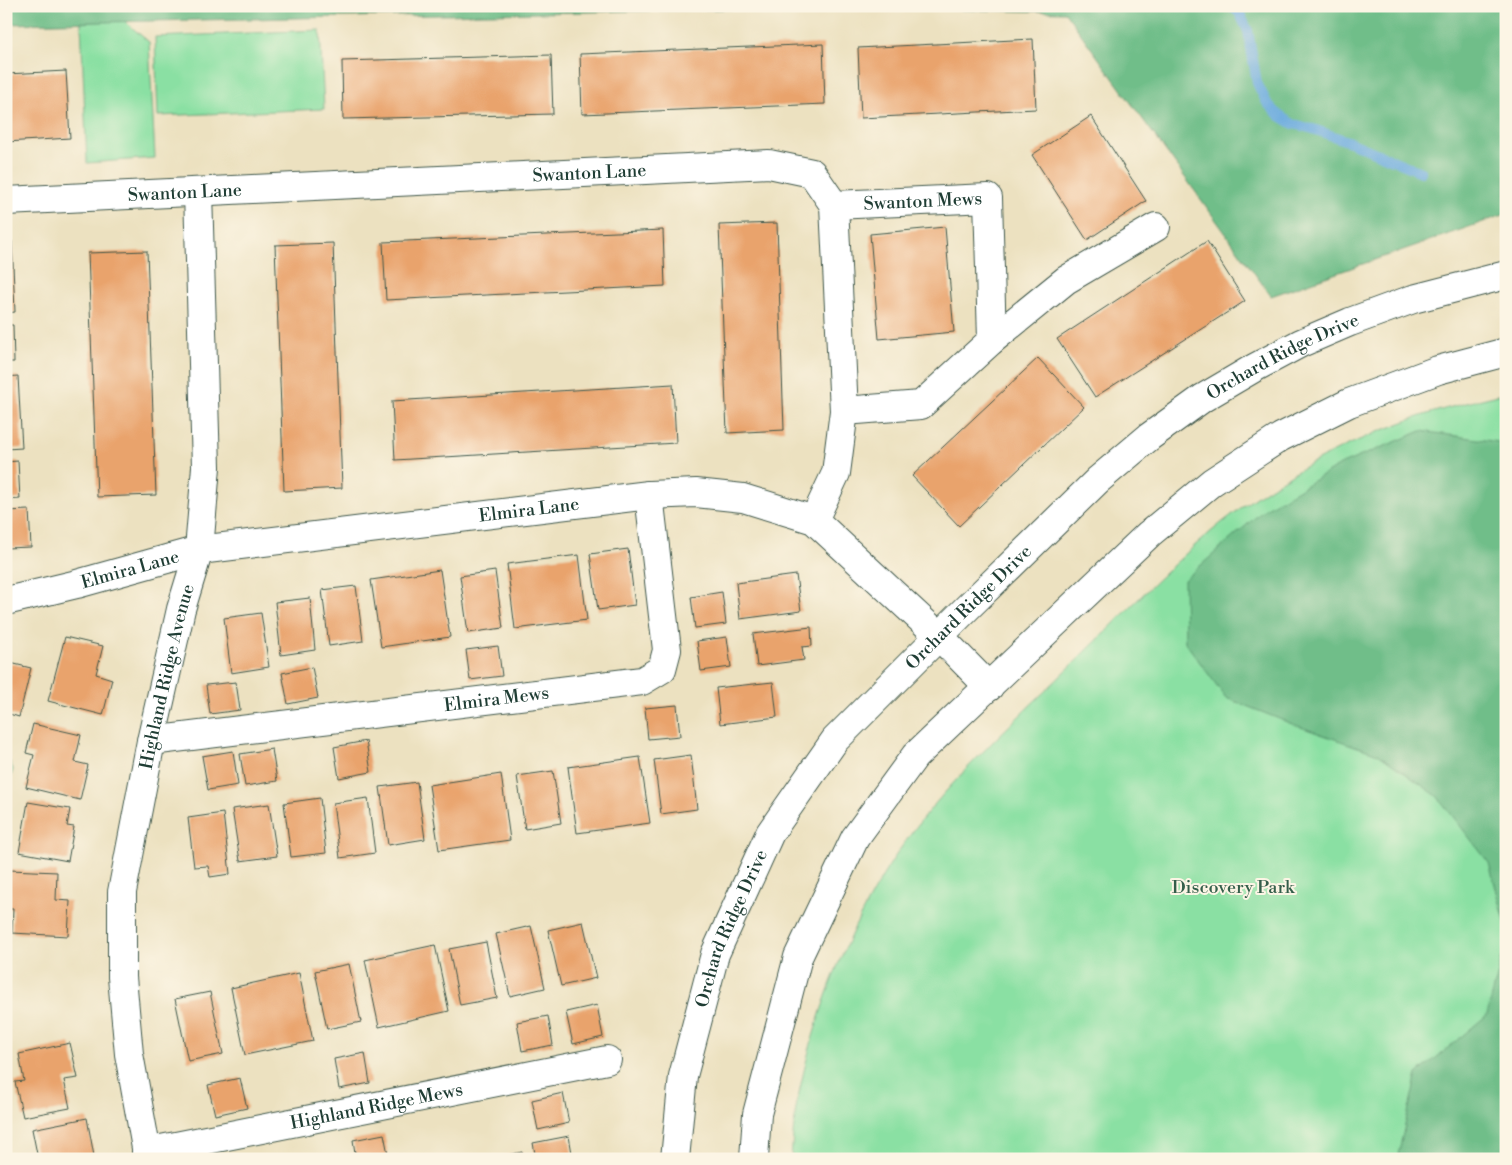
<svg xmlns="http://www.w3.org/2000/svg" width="1512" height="1165" viewBox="0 0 1512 1165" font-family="'Libre Bodoni',serif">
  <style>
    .green { fill: #8ae0a3; stroke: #548e6c }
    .forest { fill: #6fbe89; stroke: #477e5e }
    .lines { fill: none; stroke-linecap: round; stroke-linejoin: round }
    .stream { stroke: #6babde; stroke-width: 10 }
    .building { fill: #e9a36c }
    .street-casing { stroke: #3e5649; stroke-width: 30 }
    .secondary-casing { stroke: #3e5649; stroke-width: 30 }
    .street { stroke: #fff; stroke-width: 28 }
    .secondary { stroke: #fff; stroke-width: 28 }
    .labels { text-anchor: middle; stroke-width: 4; stroke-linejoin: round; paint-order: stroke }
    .street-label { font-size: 18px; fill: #1f3d34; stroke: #fcf5e5 }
    .park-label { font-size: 18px; fill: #345e4a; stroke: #fcf5e5 }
  </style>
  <rect width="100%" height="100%" fill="#fcf5e5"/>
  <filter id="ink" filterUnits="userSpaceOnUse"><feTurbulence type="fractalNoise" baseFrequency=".02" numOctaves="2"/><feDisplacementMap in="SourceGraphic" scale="10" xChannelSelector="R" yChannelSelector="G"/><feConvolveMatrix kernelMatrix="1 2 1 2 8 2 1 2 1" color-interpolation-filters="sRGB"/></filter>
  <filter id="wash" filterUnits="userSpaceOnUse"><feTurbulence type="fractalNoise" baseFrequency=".0096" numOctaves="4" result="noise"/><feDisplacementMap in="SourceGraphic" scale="20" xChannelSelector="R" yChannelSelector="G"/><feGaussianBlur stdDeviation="1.12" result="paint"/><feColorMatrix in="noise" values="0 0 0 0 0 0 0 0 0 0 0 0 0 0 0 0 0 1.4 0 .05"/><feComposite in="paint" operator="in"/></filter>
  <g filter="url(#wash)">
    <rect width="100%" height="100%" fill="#ece1c0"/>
    <!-- green -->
    <g class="green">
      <path d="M 122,19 L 149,42 L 155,158 L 87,163 L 81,23 Z"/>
      <path d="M 320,30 L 324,109 L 158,116 L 155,37 Z"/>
      <path d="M 1506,393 L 1506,1159 L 791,1159 C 793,1137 794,1114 799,1093 C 820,992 862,892 928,812 C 973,758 1025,711 1075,662 C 1130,609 1181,552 1242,507 C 1292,470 1351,441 1409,420 C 1441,409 1474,401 1506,393 Z"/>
      <path d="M 6,754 L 13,769 L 6,795 Z"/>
    </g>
    <!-- forest -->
    <g class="forest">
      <path d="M 6,6 L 1506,6 L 1506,214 L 1271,296 L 1065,12 L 827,7 L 6,24 Z"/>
      <path d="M 1421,431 L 1499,442 L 1506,436 L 1506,925 L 1489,863 L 1437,796 L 1378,754 L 1292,724 L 1226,698 L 1185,642 L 1184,580 L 1265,509 L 1342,464 Z"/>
      <path d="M 1506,942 L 1506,1159 L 1397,1159 L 1417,1074 L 1487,1015 Z"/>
    </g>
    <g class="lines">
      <!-- stream -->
      <path class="stream" d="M 1232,6 L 1240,14 L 1248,31 L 1257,83 L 1267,103 L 1280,116 L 1293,124 L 1313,129 L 1350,142 L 1421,172"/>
    </g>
    <g id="blocks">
      <!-- building -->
      <g class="building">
        <path d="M 1033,39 L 1036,109 L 861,118 L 858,48 Z"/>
        <path d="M 823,44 L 825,104 L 582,114 L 580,54 Z"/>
        <path d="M 551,55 L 553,114 L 343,119 L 342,61 Z"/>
        <path d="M 66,71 L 70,138 L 6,142 L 6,74 Z"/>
        <path d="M 1091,116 L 1146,201 L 1087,240 L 1032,155 Z"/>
        <path d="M 777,223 L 784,430 L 727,433 L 719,225 Z"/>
        <path d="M 945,227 L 954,332 L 879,339 L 870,234 Z"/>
        <path d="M 663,230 L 665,286 L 386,300 L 383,242 Z"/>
        <path d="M 12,241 L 15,312 L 6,313 L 6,242 Z"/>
        <path d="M 1207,241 L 1245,301 L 1095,397 L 1057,339 Z"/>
        <path d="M 333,243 L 342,488 L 284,491 L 275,245 Z"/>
        <path d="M 147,251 L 156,495 L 97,497 L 88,253 Z"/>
        <path d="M 6,325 L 13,325 L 14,362 L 6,362 Z"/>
        <path d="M 1038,358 L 1084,407 L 959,526 L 912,476 Z"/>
        <path d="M 18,376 L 22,448 L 6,449 L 6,377 Z"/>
        <path d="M 673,384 L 676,443 L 395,460 L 392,401 Z"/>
        <path d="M 18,461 L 20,499 L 6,500 L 6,462 Z"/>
        <path d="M 29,510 L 31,547 L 6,548 L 6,511 Z"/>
        <path d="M 628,549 L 635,605 L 598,610 L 590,554 Z"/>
        <path d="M 579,555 L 587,620 L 515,629 L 507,564 Z"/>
        <path d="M 440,570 L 450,637 L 381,647 L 371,580 Z"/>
        <path d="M 495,571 L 503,628 L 468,633 L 460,576 Z"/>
        <path d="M 796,575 L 801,611 L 740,619 L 736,583 Z"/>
        <path d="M 356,586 L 363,641 L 329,646 L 322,590 Z"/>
        <path d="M 722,592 L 726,624 L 695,628 L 691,597 Z"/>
        <path d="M 310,598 L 315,650 L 281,655 L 275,602 Z"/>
        <path d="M 261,613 L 269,667 L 231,673 L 224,618 Z"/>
        <path d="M 811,627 L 812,646 L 802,647 L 804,660 L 757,666 L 753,634 Z"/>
        <path d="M 65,637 L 103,646 L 96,674 L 112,679 L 103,715 L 48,701 Z"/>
        <path d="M 727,637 L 731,667 L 701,671 L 697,641 Z"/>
        <path d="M 498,646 L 502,676 L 470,680 L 466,650 Z"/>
        <path d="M 6,662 L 31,668 L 19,717 L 6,713 Z"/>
        <path d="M 312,667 L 318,698 L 288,704 L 282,673 Z"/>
        <path d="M 236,682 L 240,710 L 210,714 L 206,685 Z"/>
        <path d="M 773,682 L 777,717 L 720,724 L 716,688 Z"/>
        <path d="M 677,705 L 680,736 L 648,739 L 645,708 Z"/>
        <path d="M 33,724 L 81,735 L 75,762 L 88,765 L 80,800 L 26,787 L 34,755 L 26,753 Z"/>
        <path d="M 366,741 L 371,772 L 339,778 L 334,747 Z"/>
        <path d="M 272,749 L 277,781 L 245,786 L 240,754 Z"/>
        <path d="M 233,751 L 238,785 L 208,790 L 202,756 Z"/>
        <path d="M 691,755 L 697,809 L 661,814 L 654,760 Z"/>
        <path d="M 640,757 L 650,823 L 577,833 L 568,767 Z"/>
        <path d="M 553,771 L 561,823 L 525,829 L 517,776 Z"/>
        <path d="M 501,774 L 510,840 L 439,850 L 429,785 Z"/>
        <path d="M 417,782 L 425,839 L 388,845 L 380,787 Z"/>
        <path d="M 320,798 L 326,853 L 291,857 L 284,803 Z"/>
        <path d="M 368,798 L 375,853 L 340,858 L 333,803 Z"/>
        <path d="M 28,802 L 70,809 L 67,826 L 74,827 L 68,861 L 19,852 Z"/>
        <path d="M 269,804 L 277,856 L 240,861 L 232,809 Z"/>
        <path d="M 223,813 L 230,874 L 210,877 L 208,866 L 194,867 L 188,818 Z"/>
        <path d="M 9,870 L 57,872 L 56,900 L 70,901 L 68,936 L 12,933 L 13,909 L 7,909 Z"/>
        <path d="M 583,922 L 596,978 L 561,986 L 548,930 Z"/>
        <path d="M 531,926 L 545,988 L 510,996 L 496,934 Z"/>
        <path d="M 486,942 L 497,998 L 460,1005 L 449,949 Z"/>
        <path d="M 435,945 L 449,1011 L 379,1027 L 365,960 Z"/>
        <path d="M 349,964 L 361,1022 L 327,1029 L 315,971 Z"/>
        <path d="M 299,973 L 313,1041 L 245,1055 L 231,988 Z"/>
        <path d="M 210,992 L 223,1054 L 188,1061 L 175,999 Z"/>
        <path d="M 597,1005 L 603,1037 L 573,1044 L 566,1012 Z"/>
        <path d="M 548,1016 L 553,1045 L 522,1051 L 517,1022 Z"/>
        <path d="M 70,1043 L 78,1078 L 64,1080 L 70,1108 L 23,1117 L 15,1082 L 24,1081 L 19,1054 Z"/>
        <path d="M 365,1053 L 370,1083 L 339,1089 L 334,1059 Z"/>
        <path d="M 240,1078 L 247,1108 L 215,1115 L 208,1085 Z"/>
        <path d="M 563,1093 L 569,1123 L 538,1130 L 532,1100 Z"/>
        <path d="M 87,1118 L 94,1156 L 82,1159 L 38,1159 L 32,1129 Z"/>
        <path d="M 384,1134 L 389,1159 L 356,1159 L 353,1140 Z"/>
        <path d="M 569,1136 L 573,1159 L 536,1159 L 533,1143 Z"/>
        <path d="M 522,1152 L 523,1159 L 493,1159 L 493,1158 Z"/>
      </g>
    </g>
  </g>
  <g filter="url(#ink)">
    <use href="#blocks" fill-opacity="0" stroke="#3e5649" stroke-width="1"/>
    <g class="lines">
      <!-- street casing -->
      <g class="street-casing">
        <g id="street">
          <path id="s1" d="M 6,201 L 769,164 L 812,173 L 834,205 L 844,411 L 836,473 L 814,520"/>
          <path id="s2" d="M 834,205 L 988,198 L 992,340 L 921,405 L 844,411"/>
          <path d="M 992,340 L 1066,280 L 1156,227"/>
          <path id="s3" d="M 6,601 L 77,584 L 199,550 L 649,495 L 696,493 L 743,498 L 814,520 L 939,636 L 989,687"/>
          <path id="s4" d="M 151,741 L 642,681 L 662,669 L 667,650 L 649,495"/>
          <path id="s5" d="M 146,1152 L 607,1060"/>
          <path id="s6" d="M 148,1159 L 129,1054 L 122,977 L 122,892 L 151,741 L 181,609 L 199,550 L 206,467 L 198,192"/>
        </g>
      </g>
      <!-- secondary casing -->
      <g class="secondary-casing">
        <g id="secondary">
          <path id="s7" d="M 675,1159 L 683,1076 L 715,954 L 770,833 L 835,740 L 968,607 L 1098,480 L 1149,437 L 1203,398 L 1254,368 L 1301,343 L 1350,322 L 1413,299 L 1506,275"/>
          <path d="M 754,1159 L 757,1114 L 798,957 L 855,838 L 915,756 L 1149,534 L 1212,482 L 1281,437 L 1349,403 L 1438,370 L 1506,352"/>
        </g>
      </g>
      <!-- street -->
      <use href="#street" class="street"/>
      <!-- secondary -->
      <use href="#secondary" class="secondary"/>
    </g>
  </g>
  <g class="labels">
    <!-- street labels -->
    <g class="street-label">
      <text dy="6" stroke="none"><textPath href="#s1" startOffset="584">Swanton Lane</textPath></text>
      <text dy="6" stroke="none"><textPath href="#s1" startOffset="179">Swanton Lane</textPath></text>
      <text dy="6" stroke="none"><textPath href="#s2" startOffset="89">Swanton Mews</textPath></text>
      <text dy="6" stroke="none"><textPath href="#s7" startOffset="1049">Orchard Ridge Drive</textPath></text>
      <text dy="6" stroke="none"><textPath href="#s3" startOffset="532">Elmira Lane</textPath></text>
      <text dy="6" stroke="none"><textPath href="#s3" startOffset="128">Elmira Lane</textPath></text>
      <text dy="6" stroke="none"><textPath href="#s7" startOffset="644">Orchard Ridge Drive</textPath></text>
      <text dy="6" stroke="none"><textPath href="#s6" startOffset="489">Highland Ridge Avenue</textPath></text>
      <text dy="6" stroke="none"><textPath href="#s4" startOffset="348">Elmira Mews</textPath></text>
      <text dy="6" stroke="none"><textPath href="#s7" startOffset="239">Orchard Ridge Drive</textPath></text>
      <text dy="6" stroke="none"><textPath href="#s5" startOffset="235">Highland Ridge Mews</textPath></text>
    </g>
    <!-- park labels -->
    <g class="park-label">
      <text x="1233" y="893">Discovery Park</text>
    </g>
  </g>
  <!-- margin -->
  <rect width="1512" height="1165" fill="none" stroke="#fcf5e5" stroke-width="25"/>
</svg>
